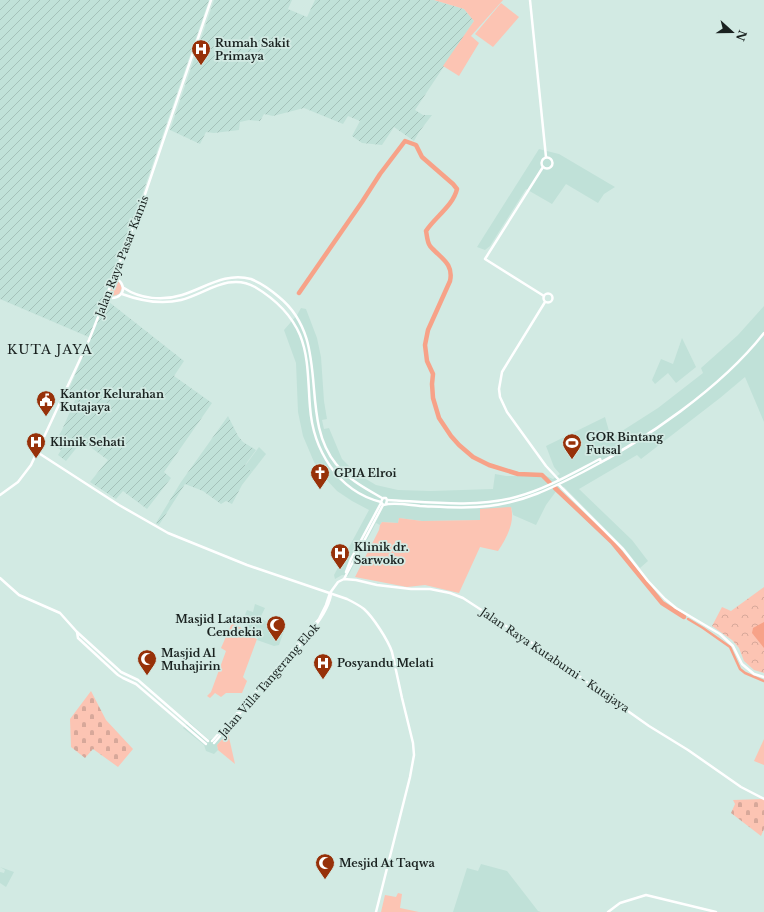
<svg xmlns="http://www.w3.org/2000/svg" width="764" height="912" viewBox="0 0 764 912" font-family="'Libre Baskerville',serif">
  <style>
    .built { fill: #c0e1d8 }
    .industrial { fill: url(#industrial-furrows) }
    .green { fill: #fcc4b3 }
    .cemetery { fill: url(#cemetery-stones) }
    .park { fill: url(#park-crowns) }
    .water { fill: #f7a288 }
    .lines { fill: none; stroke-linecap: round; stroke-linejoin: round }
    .canal { stroke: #f7a288; stroke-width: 2.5 }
    .river { stroke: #f7a288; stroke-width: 4.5 }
    .secondary { stroke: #fff; stroke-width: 2.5 }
    .labels { text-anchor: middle; stroke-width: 3.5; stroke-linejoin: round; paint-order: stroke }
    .poi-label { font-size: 11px; font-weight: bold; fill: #1a2220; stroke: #d2eae3; text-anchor: start }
    .street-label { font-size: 11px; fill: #1a2220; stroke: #d2eae3 }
    .quarter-label { font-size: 13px; letter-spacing: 1px; fill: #1a2220; stroke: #d2eae3 }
  </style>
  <defs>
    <pattern id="industrial-furrows" width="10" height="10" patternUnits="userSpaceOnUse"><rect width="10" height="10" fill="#c0e1d8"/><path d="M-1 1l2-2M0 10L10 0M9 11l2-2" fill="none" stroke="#a4c1b9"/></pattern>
    <pattern id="cemetery-stones" width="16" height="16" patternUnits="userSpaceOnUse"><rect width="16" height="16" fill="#fcc4b3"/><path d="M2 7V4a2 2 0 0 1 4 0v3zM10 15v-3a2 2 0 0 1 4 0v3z" fill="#d7a89a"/></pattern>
    <pattern id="park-crowns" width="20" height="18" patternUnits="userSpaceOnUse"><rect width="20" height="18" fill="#fcc4b3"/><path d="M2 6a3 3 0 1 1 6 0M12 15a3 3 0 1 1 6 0" fill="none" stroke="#d7a89a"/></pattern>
  </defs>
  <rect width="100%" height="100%" fill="#d2eae3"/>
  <!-- built -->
  <g class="built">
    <path d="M 539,149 L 559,154 L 615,187 L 604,194 L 598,203 L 566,184 L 552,204 L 526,189 L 490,246 L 485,250 L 477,247 Z"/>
    <path d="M 764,306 L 764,422 L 745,377 L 720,398 L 641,459 L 637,455 L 579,489 L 632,540 L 648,561 L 640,568 L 625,549 L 564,487 L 557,490 L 546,505 L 536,525 L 513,515 L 511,507 L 480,520 L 422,521 L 399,518 L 398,523 L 382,522 L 380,525 L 376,523 L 348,576 L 342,575 L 335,579 L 334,575 L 369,510 L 352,501 L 337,491 L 323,476 L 314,462 L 303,436 L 298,412 L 296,363 L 284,330 L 297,315 L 301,308 L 306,309 L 317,338 L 321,357 L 324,401 L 327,419 L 322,420 L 324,429 L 329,428 L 342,459 L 356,473 L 376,485 L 398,490 L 431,491 L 493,489 L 495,474 L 506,476 L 546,476 L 553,479 L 560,474 L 554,467 L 546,446 L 605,417 L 611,438 L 658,408 L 703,373 L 701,368 L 738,335 Z"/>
    <path d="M 682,338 L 696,367 L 676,383 L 668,373 L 655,384 L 652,380 L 661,359 L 673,364 Z"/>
    <path d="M 259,447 L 266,454 L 252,472 L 245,466 Z"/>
    <path d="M 255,604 L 265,608 L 260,618 L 284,631 L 279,645 L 274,646 L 257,640 L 258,638 L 241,633 L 248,616 L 245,615 L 247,610 L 253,612 Z"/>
    <path d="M 230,719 L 234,723 L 227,730 L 228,733 L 217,745 L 218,750 L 214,754 L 206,751 L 204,745 L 183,728 L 189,722 L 209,740 L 213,738 Z"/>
    <path d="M 481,864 L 507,871 L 538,911 L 541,912 L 453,912 L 467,868 L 478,871 Z"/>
    <path d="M 0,867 L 14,872 L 6,887 L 0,883 L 0,872 L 4,873 L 5,870 Z"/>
  </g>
  <!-- industrial -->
  <g class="industrial">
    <path d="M 0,0 L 209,0 L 140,201 L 104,298 L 184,361 L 174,376 L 212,403 L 164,472 L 171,478 L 147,509 L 123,491 L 116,499 L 90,482 L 108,460 L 82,441 L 66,461 L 58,455 L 61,450 L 53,445 L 62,430 L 75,400 L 66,396 L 91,338 L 0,299 Z"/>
    <path d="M 214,0 L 292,0 L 288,9 L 307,17 L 315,0 L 434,0 L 464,9 L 474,21 L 415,110 L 423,115 L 432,115 L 419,132 L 414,141 L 394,127 L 382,145 L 362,143 L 352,136 L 360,121 L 348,116 L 343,124 L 304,108 L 273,116 L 264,114 L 260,121 L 249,120 L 240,122 L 239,130 L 214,133 L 206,132 L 200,144 L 170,130 Z"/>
    <path d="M 228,416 L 238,436 L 243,442 L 256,450 L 245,465 L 252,472 L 242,485 L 232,504 L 226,501 L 221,504 L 203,491 L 185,484 L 159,525 L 156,523 L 181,482 Z"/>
  </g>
  <!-- green -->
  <g class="green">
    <path d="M 434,0 L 503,0 L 471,36 L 479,43 L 459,76 L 443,66 L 474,21 L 464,9 Z"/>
    <path d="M 501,3 L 519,17 L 493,47 L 475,34 Z"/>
    <path d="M 114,281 L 119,282 L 122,288 L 119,294 L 113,296 L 109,294 Z"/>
    <path d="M 511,507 C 515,523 507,537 498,551 L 480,547 L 459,593 L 425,585 L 407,587 L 355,577 L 379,530 L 380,525 L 382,522 L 398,523 L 399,518 L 422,521 L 480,520 L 480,509 Z"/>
    <path d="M 232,623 L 243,629 L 242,633 L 257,639 L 243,677 L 247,681 L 242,693 L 226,693 L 221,697 L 215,693 L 210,698 L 207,696 L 211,692 L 226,651 L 221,648 Z"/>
    <path d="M 228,733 L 235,764 L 218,750 L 217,745 Z"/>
    <path d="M 764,739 L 764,765 L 754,761 Z"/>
    <path d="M 398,893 L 402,894 L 400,908 L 419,912 L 381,912 L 385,895 L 396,897 Z"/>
  </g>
  <!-- cemetery -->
  <g class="cemetery">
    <path d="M 91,691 L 106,720 L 133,749 L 118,767 L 93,749 L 85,758 L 71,747 L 70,719 Z"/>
    <path d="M 764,799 L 764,829 L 761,836 L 731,813 L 735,804 L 733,800 Z"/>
  </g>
  <!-- park -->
  <path class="park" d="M 764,587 L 764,673 L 754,670 L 744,661 L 739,648 L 732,640 L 712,626 L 722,607 L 731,611 Z"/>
  <!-- water -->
  <path class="water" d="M 764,622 L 764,648 L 752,633 L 753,628 Z"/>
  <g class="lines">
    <!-- canal -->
    <path class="canal" d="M 688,619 L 703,628 L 730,647 L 740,669 L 745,673 L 764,681"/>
    <!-- river -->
    <g class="river">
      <path d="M 299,293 L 362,202 L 380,174 L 402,145 L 405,141 L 416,145 L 422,157 L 453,184 L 457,189 C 453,206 435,217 426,231 C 427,235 427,242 430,246 C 440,258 454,263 450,281 L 428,330 L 425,345 L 427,361 L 433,374 L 432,384 L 433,398 L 439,418 L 451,436 L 459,445 L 473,457 L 489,465 L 518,474 L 542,475 L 550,483"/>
      <path d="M 555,488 L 612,542 L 662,603 L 684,617"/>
    </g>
    <!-- secondary -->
    <g class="secondary">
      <path d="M 530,0 L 546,157"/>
      <circle cx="547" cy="163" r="5.5"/>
      <path d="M 543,167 L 485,259 L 544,296"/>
      <path d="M 124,288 C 140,299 163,301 182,295 C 205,288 225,272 251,279 C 261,283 271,290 279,297 C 333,341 297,416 336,464 C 349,480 365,488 382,498"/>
      <circle cx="548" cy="298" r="4.5"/>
      <path d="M 122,294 C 141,301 160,305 181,300 C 205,294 229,272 255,287 C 275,299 291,314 300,335 C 309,357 308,383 310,407 C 313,449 337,491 381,502"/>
      <path d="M 106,297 C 123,302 130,285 114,277"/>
      <path d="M 545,302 L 502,372 L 499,389 L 500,397 L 507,412 L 546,466 L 559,480"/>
      <path d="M 37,452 L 119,505 L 168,533 L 247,565 L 347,599 C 353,602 359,605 364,609 C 373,617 388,640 392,652 L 402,698 L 413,743 L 414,755 L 410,777 L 376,912"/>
      <path d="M 559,485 L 623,549 L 648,581 L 665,599 L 676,608 L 720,634 L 733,646 L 742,664 L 754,674 L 764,677"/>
      <path d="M 0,495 L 18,482 L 31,465 L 89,340 L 114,277 L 141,206 L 211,0"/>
      <path d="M 387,500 C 428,502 476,508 516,497 C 546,489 573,473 600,459 L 601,462"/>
      <path d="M 386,504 L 387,500 L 386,498 L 383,498 L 381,502 L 383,505 C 395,502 408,505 420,506 C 443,507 466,509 489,506 C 524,502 552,488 583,472 C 645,440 721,388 764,333"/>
      <path d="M 346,572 L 351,559 L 381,503"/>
      <path d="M 0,578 L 19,595 L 60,613 L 77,632 L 121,672 L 138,680 L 208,741"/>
      <path d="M 344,579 L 383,505"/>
      <path d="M 77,632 L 78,638 L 118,675 L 123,678 L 136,684 L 206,744"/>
      <path d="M 271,677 C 287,659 330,617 331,593"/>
      <path d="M 212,741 L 249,700 L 319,619 L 326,605 L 330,593 L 338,582 L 344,579 L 356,580 L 377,585 L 411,589 L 430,589 L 450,593 L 463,598 L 552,656 L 591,685 L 649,726 L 688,750 L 741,787 L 764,799"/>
      <path d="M 214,743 L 253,698"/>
      <path d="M 608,912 L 620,903 L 646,895 L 716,912"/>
    </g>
  </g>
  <!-- icons -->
  <defs>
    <g id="hospital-pin" transform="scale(1)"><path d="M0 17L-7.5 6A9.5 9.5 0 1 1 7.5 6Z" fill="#973109" stroke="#d2eae3"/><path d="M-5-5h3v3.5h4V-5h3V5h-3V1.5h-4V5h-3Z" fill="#fff"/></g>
    <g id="civic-pin" transform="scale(1)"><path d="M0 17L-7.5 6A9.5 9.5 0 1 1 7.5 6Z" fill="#973109" stroke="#d2eae3"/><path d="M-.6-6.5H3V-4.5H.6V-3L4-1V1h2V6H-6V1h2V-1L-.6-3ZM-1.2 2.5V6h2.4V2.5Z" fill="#fff"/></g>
    <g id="stadium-pin" transform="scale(1)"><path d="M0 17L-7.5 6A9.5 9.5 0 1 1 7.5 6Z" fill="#973109" stroke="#d2eae3"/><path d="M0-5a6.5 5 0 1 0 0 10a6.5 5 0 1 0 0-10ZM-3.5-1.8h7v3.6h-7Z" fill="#fff"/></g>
    <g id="church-pin" transform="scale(1)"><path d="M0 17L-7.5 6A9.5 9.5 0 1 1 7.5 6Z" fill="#973109" stroke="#d2eae3"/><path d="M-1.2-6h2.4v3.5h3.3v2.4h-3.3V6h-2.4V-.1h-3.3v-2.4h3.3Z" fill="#fff"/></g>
    <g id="mosque-pin" transform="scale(1)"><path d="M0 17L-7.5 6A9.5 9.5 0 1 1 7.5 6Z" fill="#973109" stroke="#d2eae3"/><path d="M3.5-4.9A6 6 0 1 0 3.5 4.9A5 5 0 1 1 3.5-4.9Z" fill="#fff"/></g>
  </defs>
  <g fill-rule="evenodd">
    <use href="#hospital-pin" x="201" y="49"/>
    <use href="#civic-pin" x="46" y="400"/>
    <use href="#hospital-pin" x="36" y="442"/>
    <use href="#stadium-pin" x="572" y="443"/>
    <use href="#church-pin" x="320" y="473"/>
    <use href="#hospital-pin" x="340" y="553"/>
    <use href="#mosque-pin" x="276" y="625"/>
    <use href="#mosque-pin" x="147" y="659"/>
    <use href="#hospital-pin" x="323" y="663"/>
    <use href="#mosque-pin" x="325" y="863"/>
  </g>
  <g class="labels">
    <!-- poi labels -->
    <g class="poi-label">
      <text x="215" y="47">Rumah Sakit<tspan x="215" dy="13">Primaya</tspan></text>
      <text x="60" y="398">Kantor Kelurahan<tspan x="60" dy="13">Kutajaya</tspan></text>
      <text x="586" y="441">GOR Bintang<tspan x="586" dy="13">Futsal</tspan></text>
      <text x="50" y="446">Klinik Sehati</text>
      <text x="334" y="477">GPIA Elroi</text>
      <text x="354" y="551">Klinik dr.<tspan x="354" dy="13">Sarwoko</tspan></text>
      <text x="262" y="623" text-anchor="end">Masjid Latansa<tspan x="262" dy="13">Cendekia</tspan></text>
      <text x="161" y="657">Masjid Al<tspan x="161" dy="13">Muhajirin</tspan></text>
      <text x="337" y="667">Posyandu Melati</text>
      <text x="339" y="867">Mesjid At Taqwa</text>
    </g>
    <!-- street labels -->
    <g class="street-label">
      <text transform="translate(122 256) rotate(-69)" y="4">Jalan Raya Pasar Kamis</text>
      <text transform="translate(555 660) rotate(34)" y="4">Jalan Raya Kutabumi - Kutajaya</text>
      <text transform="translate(269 680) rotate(-49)" y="4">Jalan Villa Tangerang Elok</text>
    </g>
    <!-- quarter labels -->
    <g class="quarter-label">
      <text x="50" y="354">KUTA JAYA</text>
    </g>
  </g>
  <!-- north arrow -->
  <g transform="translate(732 32) rotate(111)" stroke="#d2eae3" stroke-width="3" paint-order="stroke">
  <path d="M0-3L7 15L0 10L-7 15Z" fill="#1a2220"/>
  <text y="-6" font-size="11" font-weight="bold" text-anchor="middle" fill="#1a2220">N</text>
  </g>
</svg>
